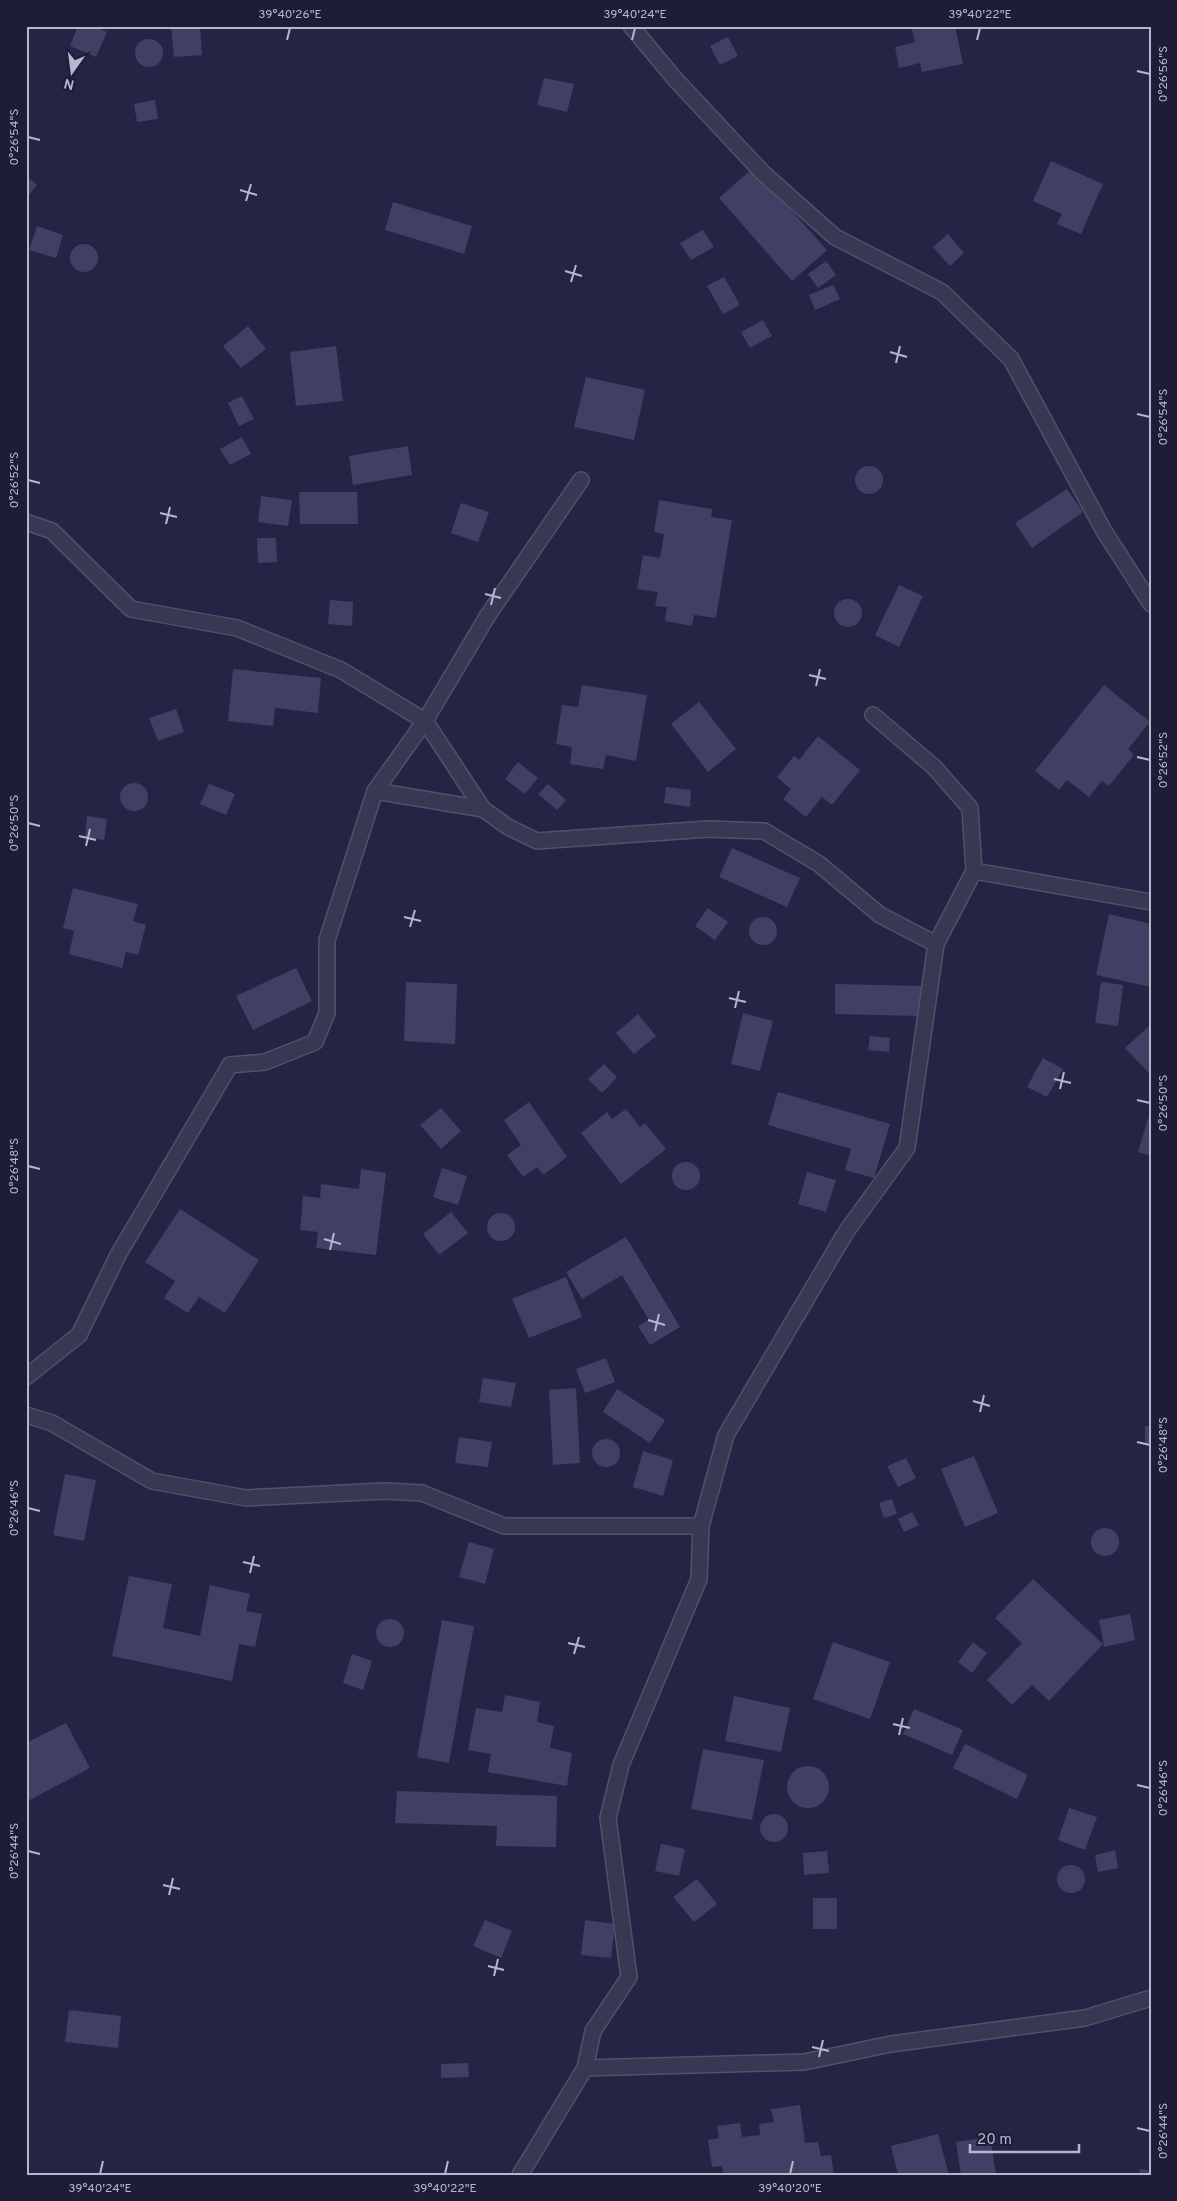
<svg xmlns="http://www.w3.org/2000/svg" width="1177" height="2201" viewBox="0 0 1177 2201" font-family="Overpass,sans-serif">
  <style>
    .building { fill: #414064 }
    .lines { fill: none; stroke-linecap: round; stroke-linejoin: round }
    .minor-casing { stroke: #52516a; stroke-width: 18 }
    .minor { stroke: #393853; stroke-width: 15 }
    .ticks { fill: none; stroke: #b7b6cd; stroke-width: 2 }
    .neatline { fill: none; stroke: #b7b6cd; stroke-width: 2 }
    .ticks-label { font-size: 12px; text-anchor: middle; fill: #b7b6cd }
  </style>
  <rect width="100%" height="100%" fill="#242444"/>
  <!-- building -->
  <g class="building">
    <path d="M 78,26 L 93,26 L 107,32 L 96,57 L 70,46 Z"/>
    <path d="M 171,26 L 200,26 L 202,55 L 174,57 Z"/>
    <path d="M 911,26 L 955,26 L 963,64 L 922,72 L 920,63 L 899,68 L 895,47 L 915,42 Z"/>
    <path d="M 728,37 L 738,56 L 720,65 L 710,46 Z"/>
    <circle cx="149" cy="53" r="14"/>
    <path d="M 544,78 L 574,84 L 567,112 L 537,105 Z"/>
    <path d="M 155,100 L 158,119 L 137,122 L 134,104 Z"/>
    <path d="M 1051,161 L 1103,184 L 1081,234 L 1057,224 L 1062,214 L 1033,201 Z"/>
    <path d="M 753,168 L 827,250 L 792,281 L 719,198 Z"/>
    <path d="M 26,176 L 37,185 L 26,198 Z"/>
    <path d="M 393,202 L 472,226 L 464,254 L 385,230 Z"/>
    <path d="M 37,226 L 63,235 L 56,258 L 29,250 Z"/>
    <path d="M 703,230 L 714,247 L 691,260 L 680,243 Z"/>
    <path d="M 948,234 L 964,253 L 950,266 L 933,247 Z"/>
    <circle cx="84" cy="258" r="14"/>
    <path d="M 826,261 L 836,275 L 818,288 L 808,274 Z"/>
    <path d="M 724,277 L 740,305 L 723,314 L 707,286 Z"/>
    <path d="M 833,285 L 840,299 L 815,310 L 809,295 Z"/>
    <path d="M 763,320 L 772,336 L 750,348 L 741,332 Z"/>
    <path d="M 248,326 L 266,349 L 241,368 L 223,346 Z"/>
    <path d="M 336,346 L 343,401 L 296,406 L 290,352 Z"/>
    <path d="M 586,377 L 645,390 L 634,440 L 574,427 Z"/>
    <path d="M 242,396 L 254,419 L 239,426 L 228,403 Z"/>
    <path d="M 242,437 L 251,454 L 230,465 L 220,449 Z"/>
    <path d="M 408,446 L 412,475 L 353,485 L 349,456 Z"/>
    <circle cx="869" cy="480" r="14"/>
    <path d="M 1067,489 L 1083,512 L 1032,548 L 1015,523 Z"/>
    <path d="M 299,492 L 357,492 L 358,524 L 300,524 Z"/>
    <path d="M 261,496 L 292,500 L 288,526 L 258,522 Z"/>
    <path d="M 659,500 L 712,509 L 711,517 L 732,520 L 716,618 L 694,615 L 692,626 L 665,621 L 667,607 L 655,606 L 658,592 L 637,589 L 643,555 L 660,558 L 664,534 L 654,532 Z"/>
    <path d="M 461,503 L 489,512 L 478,542 L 451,533 Z"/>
    <path d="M 257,538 L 276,538 L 277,562 L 258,563 Z"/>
    <path d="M 899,585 L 923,596 L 899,647 L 875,635 Z"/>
    <circle cx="848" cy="613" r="14"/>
    <path d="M 330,600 L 353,602 L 352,626 L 328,624 Z"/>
    <path d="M 233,669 L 321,678 L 318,713 L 275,708 L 273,726 L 228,721 Z"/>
    <path d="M 582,685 L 647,695 L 636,761 L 606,755 L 603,769 L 570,764 L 572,747 L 556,744 L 562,705 L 578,707 Z"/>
    <path d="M 1104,685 L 1150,722 L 1128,749 L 1134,755 L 1109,786 L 1102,781 L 1089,797 L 1067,780 L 1059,790 L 1035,771 Z"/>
    <path d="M 699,702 L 736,749 L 708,772 L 671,724 Z"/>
    <path d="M 176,709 L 184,732 L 158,741 L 149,718 Z"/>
    <path d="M 818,736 L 860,770 L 832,805 L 822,797 L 806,817 L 783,799 L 791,789 L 777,777 L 794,756 L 799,760 Z"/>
    <path d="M 518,762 L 538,778 L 525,794 L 505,779 Z"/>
    <circle cx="134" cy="797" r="14"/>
    <path d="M 209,784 L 235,794 L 226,815 L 200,804 Z"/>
    <path d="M 548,784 L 566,800 L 557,810 L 538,794 Z"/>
    <path d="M 666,787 L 691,790 L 690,807 L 664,803 Z"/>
    <path d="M 87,816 L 107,819 L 104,840 L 85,837 Z"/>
    <path d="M 732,848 L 800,878 L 787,907 L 719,877 Z"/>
    <path d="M 73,888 L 138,904 L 133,921 L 146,925 L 138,955 L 126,952 L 122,968 L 69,954 L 74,931 L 63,928 Z"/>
    <path d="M 708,908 L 728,922 L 715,940 L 695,926 Z"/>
    <path d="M 1109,914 L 1151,924 L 1151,987 L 1096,975 Z"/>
    <circle cx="763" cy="931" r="14"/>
    <path d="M 296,968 L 312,1001 L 253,1030 L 236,996 Z"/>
    <path d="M 406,982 L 457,984 L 455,1044 L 404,1041 Z"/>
    <path d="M 1101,982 L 1123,985 L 1118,1026 L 1095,1023 Z"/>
    <path d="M 835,984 L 921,986 L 920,1016 L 835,1014 Z"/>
    <path d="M 743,1013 L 773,1021 L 760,1071 L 731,1064 Z"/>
    <path d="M 638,1014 L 656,1036 L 634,1054 L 616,1033 Z"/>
    <path d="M 1149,1026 L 1151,1028 L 1151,1075 L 1125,1048 Z"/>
    <path d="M 870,1036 L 890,1038 L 889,1052 L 868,1050 Z"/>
    <path d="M 1043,1058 L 1063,1069 L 1047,1097 L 1027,1087 Z"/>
    <path d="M 604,1064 L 617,1077 L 602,1093 L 588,1079 Z"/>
    <path d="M 778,1092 L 890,1124 L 874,1178 L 845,1170 L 851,1149 L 768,1125 Z"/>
    <path d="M 529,1102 L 567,1157 L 543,1175 L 537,1167 L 523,1177 L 507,1155 L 521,1145 L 504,1120 Z"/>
    <path d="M 441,1108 L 461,1131 L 441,1149 L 420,1125 Z"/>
    <path d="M 1151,1108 L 1151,1156 L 1138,1152 Z"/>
    <path d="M 626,1109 L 640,1127 L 645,1123 L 666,1149 L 621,1184 L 581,1133 L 607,1112 L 612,1119 Z"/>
    <circle cx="686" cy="1176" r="14"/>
    <path d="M 442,1168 L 467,1176 L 458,1205 L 433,1197 Z"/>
    <path d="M 361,1169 L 386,1173 L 376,1255 L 316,1248 L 318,1232 L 300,1230 L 303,1196 L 320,1198 L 321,1184 L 359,1189 Z"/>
    <path d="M 807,1172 L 836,1180 L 826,1212 L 798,1204 Z"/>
    <path d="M 180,1209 L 259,1260 L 225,1313 L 199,1297 L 188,1313 L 164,1298 L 175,1281 L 145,1262 Z"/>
    <path d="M 451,1212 L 468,1233 L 439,1255 L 423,1234 Z"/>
    <circle cx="501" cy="1227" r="14"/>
    <path d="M 626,1237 L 680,1327 L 650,1345 L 638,1326 L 649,1320 L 622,1275 L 582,1299 L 566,1272 Z"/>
    <path d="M 566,1277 L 582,1317 L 529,1338 L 512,1299 Z"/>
    <path d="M 606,1358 L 615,1382 L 585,1393 L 576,1369 Z"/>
    <path d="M 483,1378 L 516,1383 L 511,1407 L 479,1402 Z"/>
    <path d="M 576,1388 L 580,1463 L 553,1465 L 549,1390 Z"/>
    <path d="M 617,1389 L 665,1420 L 650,1443 L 603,1412 Z"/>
    <rect x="1145" y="1426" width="6" height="19"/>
    <path d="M 459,1437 L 492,1442 L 488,1467 L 455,1463 Z"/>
    <circle cx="606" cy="1453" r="14"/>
    <path d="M 643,1451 L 673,1460 L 663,1496 L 633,1487 Z"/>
    <path d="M 974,1456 L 998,1513 L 965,1527 L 941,1469 Z"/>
    <path d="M 906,1458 L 916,1478 L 898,1487 L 887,1466 Z"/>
    <path d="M 65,1474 L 96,1480 L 84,1541 L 53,1535 Z"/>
    <path d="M 892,1499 L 897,1514 L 884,1518 L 879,1503 Z"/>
    <path d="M 912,1512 L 919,1525 L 904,1532 L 898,1519 Z"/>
    <circle cx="1105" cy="1542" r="14"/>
    <path d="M 469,1542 L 494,1549 L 485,1584 L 459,1577 Z"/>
    <path d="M 129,1576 L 172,1584 L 163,1628 L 200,1636 L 210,1585 L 250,1594 L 246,1611 L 262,1614 L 255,1647 L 239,1644 L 232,1681 L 112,1656 Z"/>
    <path d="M 1033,1579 L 1103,1644 L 1049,1701 L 1032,1685 L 1012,1705 L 987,1680 L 1022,1643 L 995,1618 Z"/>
    <path d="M 1130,1614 L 1135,1640 L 1104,1647 L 1099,1620 Z"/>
    <circle cx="390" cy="1633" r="14"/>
    <path d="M 442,1620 L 474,1626 L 449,1763 L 417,1757 Z"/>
    <path d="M 833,1642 L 890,1662 L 870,1719 L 813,1699 Z"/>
    <path d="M 973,1642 L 987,1653 L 972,1673 L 958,1662 Z"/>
    <path d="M 352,1654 L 372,1661 L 363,1690 L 343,1683 Z"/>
    <path d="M 505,1695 L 540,1702 L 537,1722 L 554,1726 L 550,1748 L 572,1753 L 567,1786 L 488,1772 L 491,1754 L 468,1750 L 476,1708 L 502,1712 Z"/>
    <path d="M 734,1696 L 790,1708 L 781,1752 L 725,1741 Z"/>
    <path d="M 914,1709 L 963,1730 L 952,1755 L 903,1734 Z"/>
    <path d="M 66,1723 L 90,1768 L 26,1802 L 26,1743 Z"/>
    <path d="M 965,1744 L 1028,1775 L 1017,1799 L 953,1768 Z"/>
    <path d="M 703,1749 L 764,1760 L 752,1820 L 691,1809 Z"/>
    <circle cx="808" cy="1787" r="21"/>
    <path d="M 397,1791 L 557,1796 L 556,1847 L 496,1846 L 497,1826 L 395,1823 Z"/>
    <path d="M 1069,1808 L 1097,1817 L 1085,1850 L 1058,1840 Z"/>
    <circle cx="774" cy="1828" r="14"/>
    <path d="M 661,1844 L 685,1849 L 679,1876 L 655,1871 Z"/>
    <path d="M 1115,1850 L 1118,1868 L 1098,1872 L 1095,1855 Z"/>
    <path d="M 827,1851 L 829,1873 L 804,1875 L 803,1853 Z"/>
    <circle cx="1071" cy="1879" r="14"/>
    <path d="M 697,1879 L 717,1904 L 694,1922 L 673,1897 Z"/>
    <rect x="813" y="1898" width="24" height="31"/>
    <path d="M 485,1920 L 512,1931 L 501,1958 L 473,1946 Z"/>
    <path d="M 585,1920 L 615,1924 L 611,1958 L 581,1955 Z"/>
    <path d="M 69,2010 L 121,2016 L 118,2048 L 65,2042 Z"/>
    <path d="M 468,2063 L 469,2077 L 441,2078 L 441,2064 Z"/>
    <path d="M 800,2105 L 805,2143 L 818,2142 L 821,2156 L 831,2155 L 834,2175 L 724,2175 L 722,2166 L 712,2167 L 708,2140 L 719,2138 L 717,2126 L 740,2123 L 742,2137 L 760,2135 L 759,2124 L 774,2122 L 771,2109 Z"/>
    <path d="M 938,2134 L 949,2175 L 898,2175 L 891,2146 Z"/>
    <path d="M 990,2137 L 996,2175 L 961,2175 L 956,2142 Z"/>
    <path d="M 1140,2169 L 1151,2171 L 1151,2175 L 1139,2175 Z"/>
  </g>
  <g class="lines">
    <!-- minor casing -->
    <g class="minor-casing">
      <g id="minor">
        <path d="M 631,26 L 675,79 L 763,173 L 835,237 L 942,292 L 1011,359 L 1104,531 L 1151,604"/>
        <path d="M 581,480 L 488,615 L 425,721 L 483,809 L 508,827 L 537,841 L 708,829 L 764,831 L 819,864 L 880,915 L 936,944 L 974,871 L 1151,902"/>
        <path d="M 26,522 L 52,531 L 131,609 L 237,628 L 341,670 L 425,721 L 375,791"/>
        <path d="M 873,715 L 934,767 L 970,808 L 974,871"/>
        <path d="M 26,1377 L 79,1335 L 118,1255 L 230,1065 L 265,1062 L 315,1042 L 327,1013 L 327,940 L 375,791 L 483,809"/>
        <path d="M 26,1415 L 52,1423 L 152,1481 L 246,1498 L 385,1491 L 422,1493 L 504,1526 L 701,1526"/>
        <path d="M 585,2068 L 804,2062 L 891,2044 L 1085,2018 L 1151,1998"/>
        <path d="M 520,2175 L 585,2068 L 593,2031 L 629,1977 L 608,1818 L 621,1765 L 699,1579 L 701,1526 L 726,1435 L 846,1232 L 907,1148 L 936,944"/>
      </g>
    </g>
    <!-- minor -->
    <use href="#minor" class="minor"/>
  </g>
  <!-- ticks -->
  <path class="ticks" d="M 287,40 L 290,28M 632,40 L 635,28M 977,40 L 980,28M 1137,71 L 1150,74M 28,137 L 40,140M 240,190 L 257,195M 246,201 L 251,184M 565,271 L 582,276M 571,282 L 576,265M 890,352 L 907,357M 896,363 L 900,346M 1137,414 L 1150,417M 28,480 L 40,483M 160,513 L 177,517M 166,524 L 170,507M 485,594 L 501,598M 491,605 L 495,588M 809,675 L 826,679M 816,686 L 820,669M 1137,757 L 1150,760M 28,823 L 40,826M 79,836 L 96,840M 86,846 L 90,829M 404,917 L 421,921M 410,927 L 415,910M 729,998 L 746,1002M 735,1008 L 739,991M 1054,1079 L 1071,1083M 1060,1089 L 1064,1072M 1137,1100 L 1150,1103M 28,1166 L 40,1169M 324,1239 L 341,1244M 330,1250 L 334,1233M 648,1320 L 665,1325M 655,1331 L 659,1314M 973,1401 L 990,1406M 980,1412 L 984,1395M 1137,1442 L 1150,1445M 28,1508 L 40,1511M 243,1562 L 260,1566M 250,1573 L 254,1556M 568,1643 L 585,1647M 574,1654 L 579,1637M 893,1724 L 910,1728M 899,1735 L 903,1718M 1137,1785 L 1150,1788M 28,1851 L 40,1854M 163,1885 L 180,1889M 169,1895 L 173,1878M 488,1966 L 504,1970M 494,1976 L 498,1959M 812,2047 L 829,2051M 819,2057 L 823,2040M 1137,2128 L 1150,2131M 100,2174 L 103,2161M 445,2174 L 448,2161M 790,2174 L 793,2161"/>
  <!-- border -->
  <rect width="1177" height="2201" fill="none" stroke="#1e1d38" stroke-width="55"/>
  <!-- north arrow -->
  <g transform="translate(72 72) rotate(194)" stroke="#1e1d38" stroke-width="4" paint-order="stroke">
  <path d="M0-4L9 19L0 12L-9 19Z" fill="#b7b6cd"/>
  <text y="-8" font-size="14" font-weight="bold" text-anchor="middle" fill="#b7b6cd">N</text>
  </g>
  <!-- scale -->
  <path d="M970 2144v8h109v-8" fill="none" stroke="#b7b6cd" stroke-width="2.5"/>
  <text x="977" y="2144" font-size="15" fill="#b7b6cd" stroke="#1e1d38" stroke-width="4" paint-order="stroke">20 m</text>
  <rect x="28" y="28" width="1122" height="2146" class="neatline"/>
  <g class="ticks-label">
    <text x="290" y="18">39°40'26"E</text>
    <text x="635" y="18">39°40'24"E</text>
    <text x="980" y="18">39°40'22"E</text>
    <text transform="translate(1163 74) rotate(-90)" y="4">0°26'56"S</text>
    <text transform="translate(14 137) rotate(-90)" y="4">0°26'54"S</text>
    <text transform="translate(1163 417) rotate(-90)" y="4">0°26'54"S</text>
    <text transform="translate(14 480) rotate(-90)" y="4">0°26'52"S</text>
    <text transform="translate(1163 760) rotate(-90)" y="4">0°26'52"S</text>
    <text transform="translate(14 823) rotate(-90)" y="4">0°26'50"S</text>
    <text transform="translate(1163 1103) rotate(-90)" y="4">0°26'50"S</text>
    <text transform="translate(14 1166) rotate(-90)" y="4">0°26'48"S</text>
    <text transform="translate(1163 1445) rotate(-90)" y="4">0°26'48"S</text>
    <text transform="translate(14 1508) rotate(-90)" y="4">0°26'46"S</text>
    <text transform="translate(1163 1788) rotate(-90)" y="4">0°26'46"S</text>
    <text transform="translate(14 1851) rotate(-90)" y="4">0°26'44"S</text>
    <text transform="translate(1163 2131) rotate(-90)" y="4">0°26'44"S</text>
    <text x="100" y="2192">39°40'24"E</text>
    <text x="445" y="2192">39°40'22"E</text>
    <text x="790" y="2192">39°40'20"E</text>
  </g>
</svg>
